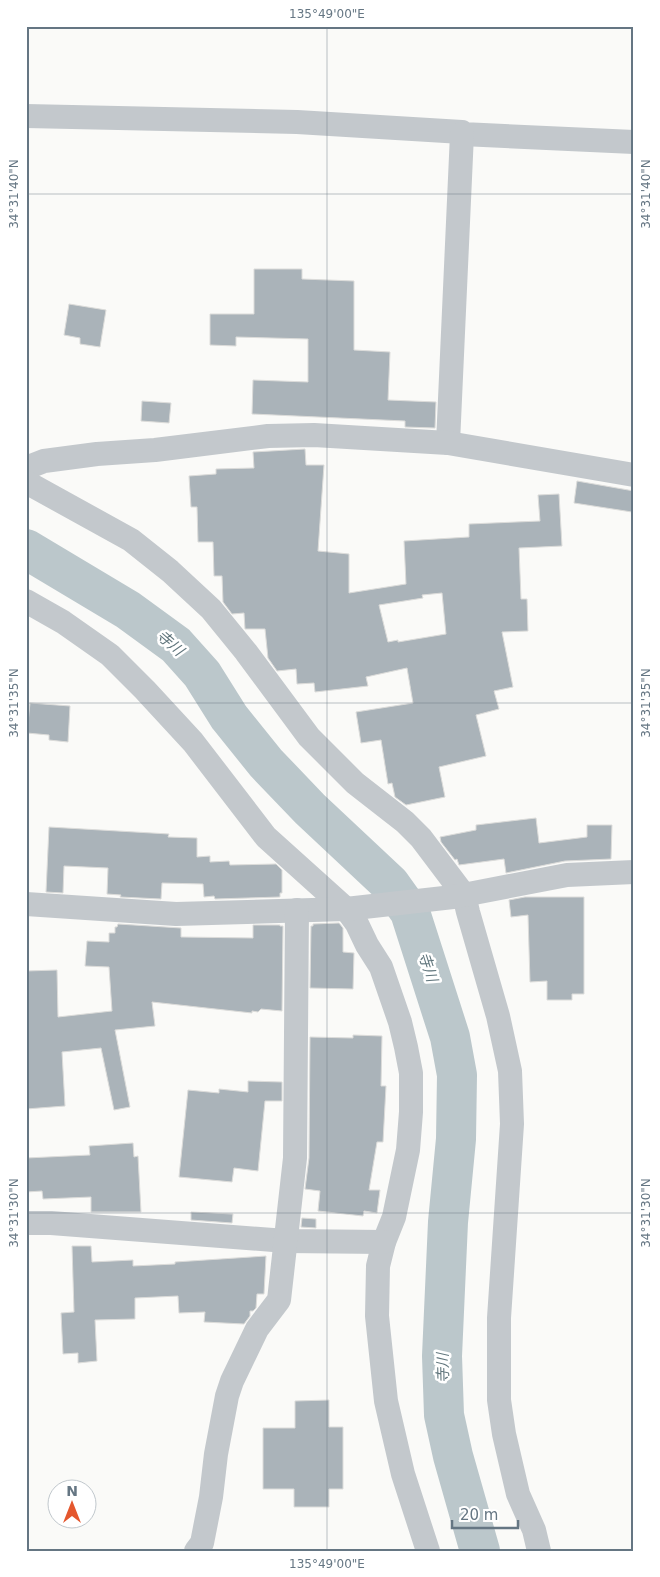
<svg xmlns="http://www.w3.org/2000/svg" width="660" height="1577" viewBox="0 0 660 1577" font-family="'DejaVu Sans','Noto Sans JP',sans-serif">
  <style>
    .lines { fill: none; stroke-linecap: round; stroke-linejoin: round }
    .river { stroke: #bbc7cb; stroke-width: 40 }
    .building { fill: #aab3b9; stroke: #dcdcda; fill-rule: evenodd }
    .minor { stroke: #c3c8cc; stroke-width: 24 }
    .ticks { fill: none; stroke: #657683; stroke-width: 1; stroke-opacity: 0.45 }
    .labels { text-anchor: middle; stroke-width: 5; stroke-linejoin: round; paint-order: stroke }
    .water-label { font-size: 15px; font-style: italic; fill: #60757c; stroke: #fff }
    .neatline { fill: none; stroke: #657683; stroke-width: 2 }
    .ticks-label { font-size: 12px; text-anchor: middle; fill: #657683 }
  </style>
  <rect width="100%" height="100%" fill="#fafaf8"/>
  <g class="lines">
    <!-- river -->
    <path class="river" d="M 26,549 L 128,610 L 176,645 L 202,674 L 229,717 L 266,763 L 310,809 L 390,884 L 410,912 L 450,1037 L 457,1075 L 456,1139 L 448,1222 L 442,1356 L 444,1415 L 453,1456 L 480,1551"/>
  </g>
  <!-- building -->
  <g class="building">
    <path d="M 254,269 L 302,269 L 302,279 L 354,281 L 354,350 L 390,352 L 388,400 L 436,402 L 435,428 L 405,427 L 405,421 L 252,414 L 253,380 L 308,382 L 308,339 L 236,337 L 236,346 L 210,345 L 210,314 L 254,314 Z"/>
    <path d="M 69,304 L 106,310 L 100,347 L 80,344 L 80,338 L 64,335 Z"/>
    <path d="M 142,401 L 171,403 L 169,423 L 141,421 Z"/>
    <path d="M 305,449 L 306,465 L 324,465 L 318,551 L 349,554 L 349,593 L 406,584 L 404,541 L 469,537 L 469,524 L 540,521 L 538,495 L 559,494 L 562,546 L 519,548 L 521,599 L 527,599 L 528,631 L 502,632 L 513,687 L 494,691 L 499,709 L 476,715 L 486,756 L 439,767 L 445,797 L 406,805 L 395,797 L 392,783 L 388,784 L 381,740 L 361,743 L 356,712 L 413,703 L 407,668 L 366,677 L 368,686 L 315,692 L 314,683 L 297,684 L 296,669 L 277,671 L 268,658 L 265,629 L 245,629 L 244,613 L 232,614 L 223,602 L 222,576 L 214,576 L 213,542 L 198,542 L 197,507 L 191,507 L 189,476 L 216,474 L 216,469 L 254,468 L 253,452 ZM 442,593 L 446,634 L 398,642 L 398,640 L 388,642 L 379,605 L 423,598 L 422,595 Z"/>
    <path d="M 577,481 L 634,491 L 632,512 L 574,503 Z"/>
    <path d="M 30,703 L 70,706 L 68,742 L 49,740 L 49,735 L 27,733 Z"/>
    <path d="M 536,818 L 539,843 L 587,837 L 587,825 L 612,825 L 611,859 L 565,861 L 506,873 L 504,859 L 459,865 L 457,859 L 455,860 L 441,842 L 440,837 L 476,830 L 476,825 Z"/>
    <path d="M 49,827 L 169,834 L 168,837 L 197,838 L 197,857 L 210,856 L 210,862 L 229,861 L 230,865 L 276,864 L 282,870 L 282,893 L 280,893 L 280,897 L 215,899 L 214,896 L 204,897 L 203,884 L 162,883 L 161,899 L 120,897 L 121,895 L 107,894 L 108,868 L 64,866 L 63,893 L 46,892 Z"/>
    <path d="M 525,897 L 584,897 L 584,994 L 572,994 L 572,1000 L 547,1000 L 547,981 L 530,982 L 528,915 L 511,917 L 509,900 Z"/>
    <path d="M 339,923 L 343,928 L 343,952 L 354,953 L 353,989 L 310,988 L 311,926 L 313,926 L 313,924 Z"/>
    <path d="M 118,924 L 181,928 L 181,937 L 253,938 L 253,925 L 280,925 L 280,926 L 283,926 L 282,1011 L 261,1009 L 258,1012 L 252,1011 L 252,1013 L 152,1002 L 155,1026 L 115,1030 L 130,1107 L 114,1110 L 101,1048 L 62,1052 L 65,1106 L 26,1109 L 26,1074 L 28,1074 L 26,971 L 57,970 L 58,1017 L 112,1011 L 109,967 L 85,966 L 87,941 L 109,942 L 109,933 L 115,933 L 115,927 L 117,927 Z"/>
    <path d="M 353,1035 L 382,1036 L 381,1086 L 386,1086 L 383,1142 L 377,1142 L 369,1190 L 380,1190 L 377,1213 L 364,1211 L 363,1216 L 318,1211 L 320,1191 L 305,1189 L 309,1158 L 310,1037 L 353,1038 Z"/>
    <path d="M 248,1081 L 282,1082 L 282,1101 L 265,1101 L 258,1171 L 234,1168 L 232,1182 L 179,1177 L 188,1090 L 219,1093 L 219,1089 L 248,1092 Z"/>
    <path d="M 133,1143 L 134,1157 L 138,1156 L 141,1212 L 91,1212 L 91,1197 L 43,1199 L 42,1191 L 26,1192 L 26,1158 L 90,1155 L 89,1146 Z"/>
    <path d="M 191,1212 L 233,1214 L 232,1223 L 191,1220 Z"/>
    <path d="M 302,1218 L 316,1219 L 316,1228 L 301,1227 Z"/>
    <path d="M 72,1246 L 91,1246 L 92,1262 L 133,1260 L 133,1266 L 175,1264 L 175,1262 L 266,1256 L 264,1294 L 257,1294 L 256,1308 L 253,1311 L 250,1311 L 250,1316 L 244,1324 L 204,1322 L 205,1312 L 179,1313 L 178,1296 L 135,1298 L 135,1319 L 95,1320 L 97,1361 L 78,1363 L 78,1353 L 63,1354 L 61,1313 L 74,1312 Z"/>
    <path d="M 329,1400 L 329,1427 L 343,1427 L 343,1489 L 329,1489 L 329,1507 L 294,1507 L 294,1489 L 263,1489 L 263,1428 L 295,1428 L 295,1401 Z"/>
  </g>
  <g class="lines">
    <!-- minor -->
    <g class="minor">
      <path d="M 26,116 L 297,122 L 462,132 L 462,134 L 634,142"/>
      <path d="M 448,443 L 462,134"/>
      <path d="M 26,468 L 44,461 L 97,454 L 155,450 L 268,436 L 314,435 L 448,443 L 634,475"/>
      <path d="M 26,482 L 131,540 L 170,571 L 211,609 L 246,652 L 309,737 L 355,783 L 405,822 L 421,838 L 464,895 L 468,912 L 498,1016 L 510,1071 L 512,1124 L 499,1318 L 499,1400 L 504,1434 L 518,1494 L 534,1530 L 539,1551"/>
      <path d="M 26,601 L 63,622 L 110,655 L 145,690 L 193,742 L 266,837 L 346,909 L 357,924 L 367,945 L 381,967 L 400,1022 L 406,1047 L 411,1073 L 411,1112 L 408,1150 L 394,1217 L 384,1242 L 378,1266 L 377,1316 L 386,1401 L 403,1474 L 428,1551"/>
      <path d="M 26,904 L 176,914 L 346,909 L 453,897 L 567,875 L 634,872"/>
      <path d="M 26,1223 L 51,1223 L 286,1241 L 384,1242"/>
      <path d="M 196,1551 L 202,1543 L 211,1497 L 216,1454 L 227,1396 L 232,1381 L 257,1329 L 279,1300 L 295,1158 L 297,910"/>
    </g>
  </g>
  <!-- ticks -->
  <path class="ticks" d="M 327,26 L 327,1551M 26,194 L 634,194M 26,703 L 634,703M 26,1213 L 634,1213"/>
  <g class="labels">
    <!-- water labels -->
    <g class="water-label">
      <text transform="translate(170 643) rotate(41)" y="5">寺川</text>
      <text transform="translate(428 967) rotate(72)" y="5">寺川</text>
      <text transform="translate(443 1368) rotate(-91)" y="5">寺川</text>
    </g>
  </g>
  <!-- border -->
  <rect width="660" height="1577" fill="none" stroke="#ffffff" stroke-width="55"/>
  <!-- north arrow -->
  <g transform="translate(72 1504)"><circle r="24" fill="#ffffff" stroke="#c1c8cd"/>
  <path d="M0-4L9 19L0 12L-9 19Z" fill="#e4572e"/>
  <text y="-8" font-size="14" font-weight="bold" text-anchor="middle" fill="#657683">N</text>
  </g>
  <!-- scale -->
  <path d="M452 1520v8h66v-8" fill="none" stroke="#657683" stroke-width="2.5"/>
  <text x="460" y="1520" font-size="15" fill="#657683" stroke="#ffffff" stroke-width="4" paint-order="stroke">20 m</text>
  <rect x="28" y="28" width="604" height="1522" class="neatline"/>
  <g class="ticks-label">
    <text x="327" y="18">135°49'00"E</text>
    <text transform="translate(14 194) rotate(-90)" y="4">34°31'40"N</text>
    <text transform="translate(646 194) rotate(-90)" y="4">34°31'40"N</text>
    <text transform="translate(14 703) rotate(-90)" y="4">34°31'35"N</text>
    <text transform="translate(646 703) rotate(-90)" y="4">34°31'35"N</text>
    <text transform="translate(14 1213) rotate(-90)" y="4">34°31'30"N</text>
    <text transform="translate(646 1213) rotate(-90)" y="4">34°31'30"N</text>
    <text x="327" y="1568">135°49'00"E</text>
  </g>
</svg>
